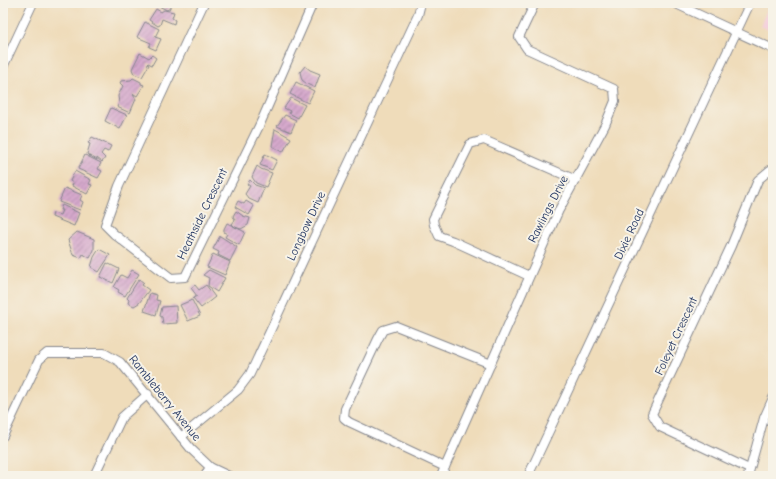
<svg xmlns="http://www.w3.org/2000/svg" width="776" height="479" viewBox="0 0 776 479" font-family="'Comic Neue',sans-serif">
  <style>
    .built { fill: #f4cfdd }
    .building { fill: url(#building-hatch) }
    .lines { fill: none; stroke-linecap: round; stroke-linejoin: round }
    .minor-casing { stroke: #85868c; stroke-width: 10 }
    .minor { stroke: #fff; stroke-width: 8 }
    .labels { text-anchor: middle; stroke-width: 4; stroke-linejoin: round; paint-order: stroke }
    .street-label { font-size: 12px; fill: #1b2f5e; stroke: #f7f3e8 }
  </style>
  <defs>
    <pattern id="building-hatch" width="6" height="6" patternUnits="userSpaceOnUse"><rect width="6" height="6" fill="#d6a9cc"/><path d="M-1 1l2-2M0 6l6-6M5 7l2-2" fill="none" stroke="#ad8aa9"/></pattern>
  </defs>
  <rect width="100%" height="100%" fill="#f7f3e8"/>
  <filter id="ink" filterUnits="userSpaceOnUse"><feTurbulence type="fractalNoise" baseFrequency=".025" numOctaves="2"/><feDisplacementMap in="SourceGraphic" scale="8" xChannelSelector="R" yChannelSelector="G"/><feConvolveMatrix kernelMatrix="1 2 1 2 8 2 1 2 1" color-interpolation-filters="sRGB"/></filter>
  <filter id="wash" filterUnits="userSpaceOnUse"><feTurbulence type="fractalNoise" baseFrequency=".012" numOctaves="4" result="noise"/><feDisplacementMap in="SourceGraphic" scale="16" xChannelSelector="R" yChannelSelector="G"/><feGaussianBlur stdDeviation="0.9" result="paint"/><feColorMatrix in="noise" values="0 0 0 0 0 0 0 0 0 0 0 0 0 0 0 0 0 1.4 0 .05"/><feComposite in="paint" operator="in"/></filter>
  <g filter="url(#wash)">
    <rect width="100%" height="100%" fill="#efdcba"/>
    <!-- built -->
    <path class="built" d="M 770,3 L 773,3 L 773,32 L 760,26 Z"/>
    <g id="blocks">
      <!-- building -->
      <g class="building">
        <path d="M 152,3 L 170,3 L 170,8 L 167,10 Z"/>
        <path d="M 156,9 L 161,12 L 164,10 L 174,12 L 172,18 L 175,20 L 174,24 L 162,19 L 160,25 L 158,26 L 149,20 Z"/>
        <path d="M 145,22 L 159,29 L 155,37 L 161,39 L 156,50 L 149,47 L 151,43 L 137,37 Z"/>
        <path d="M 140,53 L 149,58 L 152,55 L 156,58 L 152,65 L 148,63 L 147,64 L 149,65 L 142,77 L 134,74 L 132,69 Z"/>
        <path d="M 305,66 L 310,70 L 320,74 L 315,88 L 307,84 L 302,80 L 300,72 Z"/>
        <path d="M 133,78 L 141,82 L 141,84 L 144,85 L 137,96 L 134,94 L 133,95 L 136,99 L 130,113 L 117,107 L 119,103 L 118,96 L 123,86 L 120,83 L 121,81 L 131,80 Z"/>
        <path d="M 296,82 L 314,91 L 308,103 L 290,94 Z"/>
        <path d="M 291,98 L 305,105 L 298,118 L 289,113 L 290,111 L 284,108 Z"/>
        <path d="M 111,108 L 127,115 L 120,129 L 105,121 Z"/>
        <path d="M 285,115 L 296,120 L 291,132 L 277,126 Z"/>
        <path d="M 275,129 L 291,138 L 283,152 L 272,146 Z"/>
        <path d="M 92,137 L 111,146 L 108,152 L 104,150 L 101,154 L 105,158 L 102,162 L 97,158 L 97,160 L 87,154 L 90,144 L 88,143 Z"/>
        <path d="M 265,154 L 277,160 L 272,170 L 260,165 Z"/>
        <path d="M 85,155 L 101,163 L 98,169 L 102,171 L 98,178 L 78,169 Z"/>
        <path d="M 257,166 L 261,169 L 272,173 L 266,187 L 256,183 L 252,177 Z"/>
        <path d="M 75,171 L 91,180 L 89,184 L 92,185 L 87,194 L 72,186 L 73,183 L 70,181 Z"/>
        <path d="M 250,180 L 255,185 L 264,188 L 258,203 L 249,199 L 245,194 L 250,186 L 247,184 Z"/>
        <path d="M 65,188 L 82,195 L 80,200 L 83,202 L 80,210 L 59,202 Z"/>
        <path d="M 238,201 L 244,204 L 246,201 L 254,206 L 249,215 L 235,207 Z"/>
        <path d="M 62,205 L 79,213 L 74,226 L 52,217 L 53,213 L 60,215 L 62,210 L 60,210 Z"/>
        <path d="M 236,211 L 243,216 L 250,218 L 248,225 L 241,229 L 235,227 L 232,224 L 235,220 L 233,216 Z"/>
        <path d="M 227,223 L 245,232 L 239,245 L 225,237 L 227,234 L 224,232 L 224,229 Z"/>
        <path d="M 77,232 L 94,239 L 94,250 L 90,258 L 83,254 L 81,258 L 73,255 L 68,240 Z"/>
        <path d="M 220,236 L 237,247 L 230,261 L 218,255 L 219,252 L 213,249 Z"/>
        <path d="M 99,249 L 110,255 L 99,272 L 91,267 L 94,257 Z"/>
        <path d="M 213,254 L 230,262 L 225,275 L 207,267 Z"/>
        <path d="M 107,263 L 119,269 L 113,283 L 100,277 Z"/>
        <path d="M 132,270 L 139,274 L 125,296 L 118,292 L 119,290 L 114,287 L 121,275 L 127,278 Z"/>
        <path d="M 209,270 L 225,278 L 217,292 L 208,286 L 209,278 L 203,275 Z"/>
        <path d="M 139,279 L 144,283 L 142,285 L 149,290 L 139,303 L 134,306 L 128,303 L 129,300 L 127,298 Z"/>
        <path d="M 195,285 L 199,290 L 206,285 L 215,297 L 201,308 L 193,298 L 197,296 L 191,288 Z"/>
        <path d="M 150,293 L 157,295 L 156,300 L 160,301 L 156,315 L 144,311 Z"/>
        <path d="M 192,300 L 200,316 L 188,321 L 180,305 Z"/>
        <path d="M 176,306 L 177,323 L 163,324 L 162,317 L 160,316 L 162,307 Z"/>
      </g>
    </g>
  </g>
  <g filter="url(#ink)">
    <use href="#blocks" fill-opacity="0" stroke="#85868c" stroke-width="1"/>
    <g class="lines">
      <!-- minor casing -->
      <g class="minor-casing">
        <g id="minor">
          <path d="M 204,3 L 119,186 L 105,225 L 114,234 L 171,278 L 185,277 L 261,122 L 313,3"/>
          <path d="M 674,3 L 773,49"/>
          <path d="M 3,67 L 33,3"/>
          <path d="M 529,276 L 453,241 L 439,236 L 434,225 L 433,219 L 470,144 L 484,140 L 576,180"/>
          <path d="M 3,436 L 39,360 L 47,353 L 104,353 L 120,362 L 191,449 L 210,467 L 229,476"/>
          <path d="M 181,437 L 238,390 L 250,374 L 418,15 L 421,3"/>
          <path d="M 445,467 L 349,422 L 344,418 L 345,409 L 378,339 L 383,330 L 396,326 L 491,364"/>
          <path d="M 749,469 L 660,427 L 652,414 L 731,246 L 758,180 L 770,170 L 773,170"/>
          <path d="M 94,476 L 122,417 L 148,394"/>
          <path d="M 205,476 L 210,467"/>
          <path d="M 441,476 L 559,210 L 605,125 L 615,101 L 614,89 L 527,49 L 519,37 L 535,3"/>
          <path d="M 528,476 L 750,3"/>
          <path d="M 748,476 L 764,418 L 773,398"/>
        </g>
      </g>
      <!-- minor -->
      <use href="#minor" class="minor"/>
    </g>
  </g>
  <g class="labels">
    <!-- street labels -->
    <g class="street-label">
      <text transform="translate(548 209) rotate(-63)" y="4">Rawlings Drive</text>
      <text transform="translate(202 214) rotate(-64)" y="4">Heathside Crescent</text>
      <text transform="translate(306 226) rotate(-65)" y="4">Longbow Drive</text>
      <text transform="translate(629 234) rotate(-65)" y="4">Dixie Road</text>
      <text transform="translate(676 336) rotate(-65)" y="4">Foleyet Crescent</text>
      <text transform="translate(165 398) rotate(51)" y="4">Rambleberry Avenue</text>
    </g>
  </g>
  <!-- margin -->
  <rect width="776" height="479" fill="none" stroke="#f7f3e8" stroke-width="16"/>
</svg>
